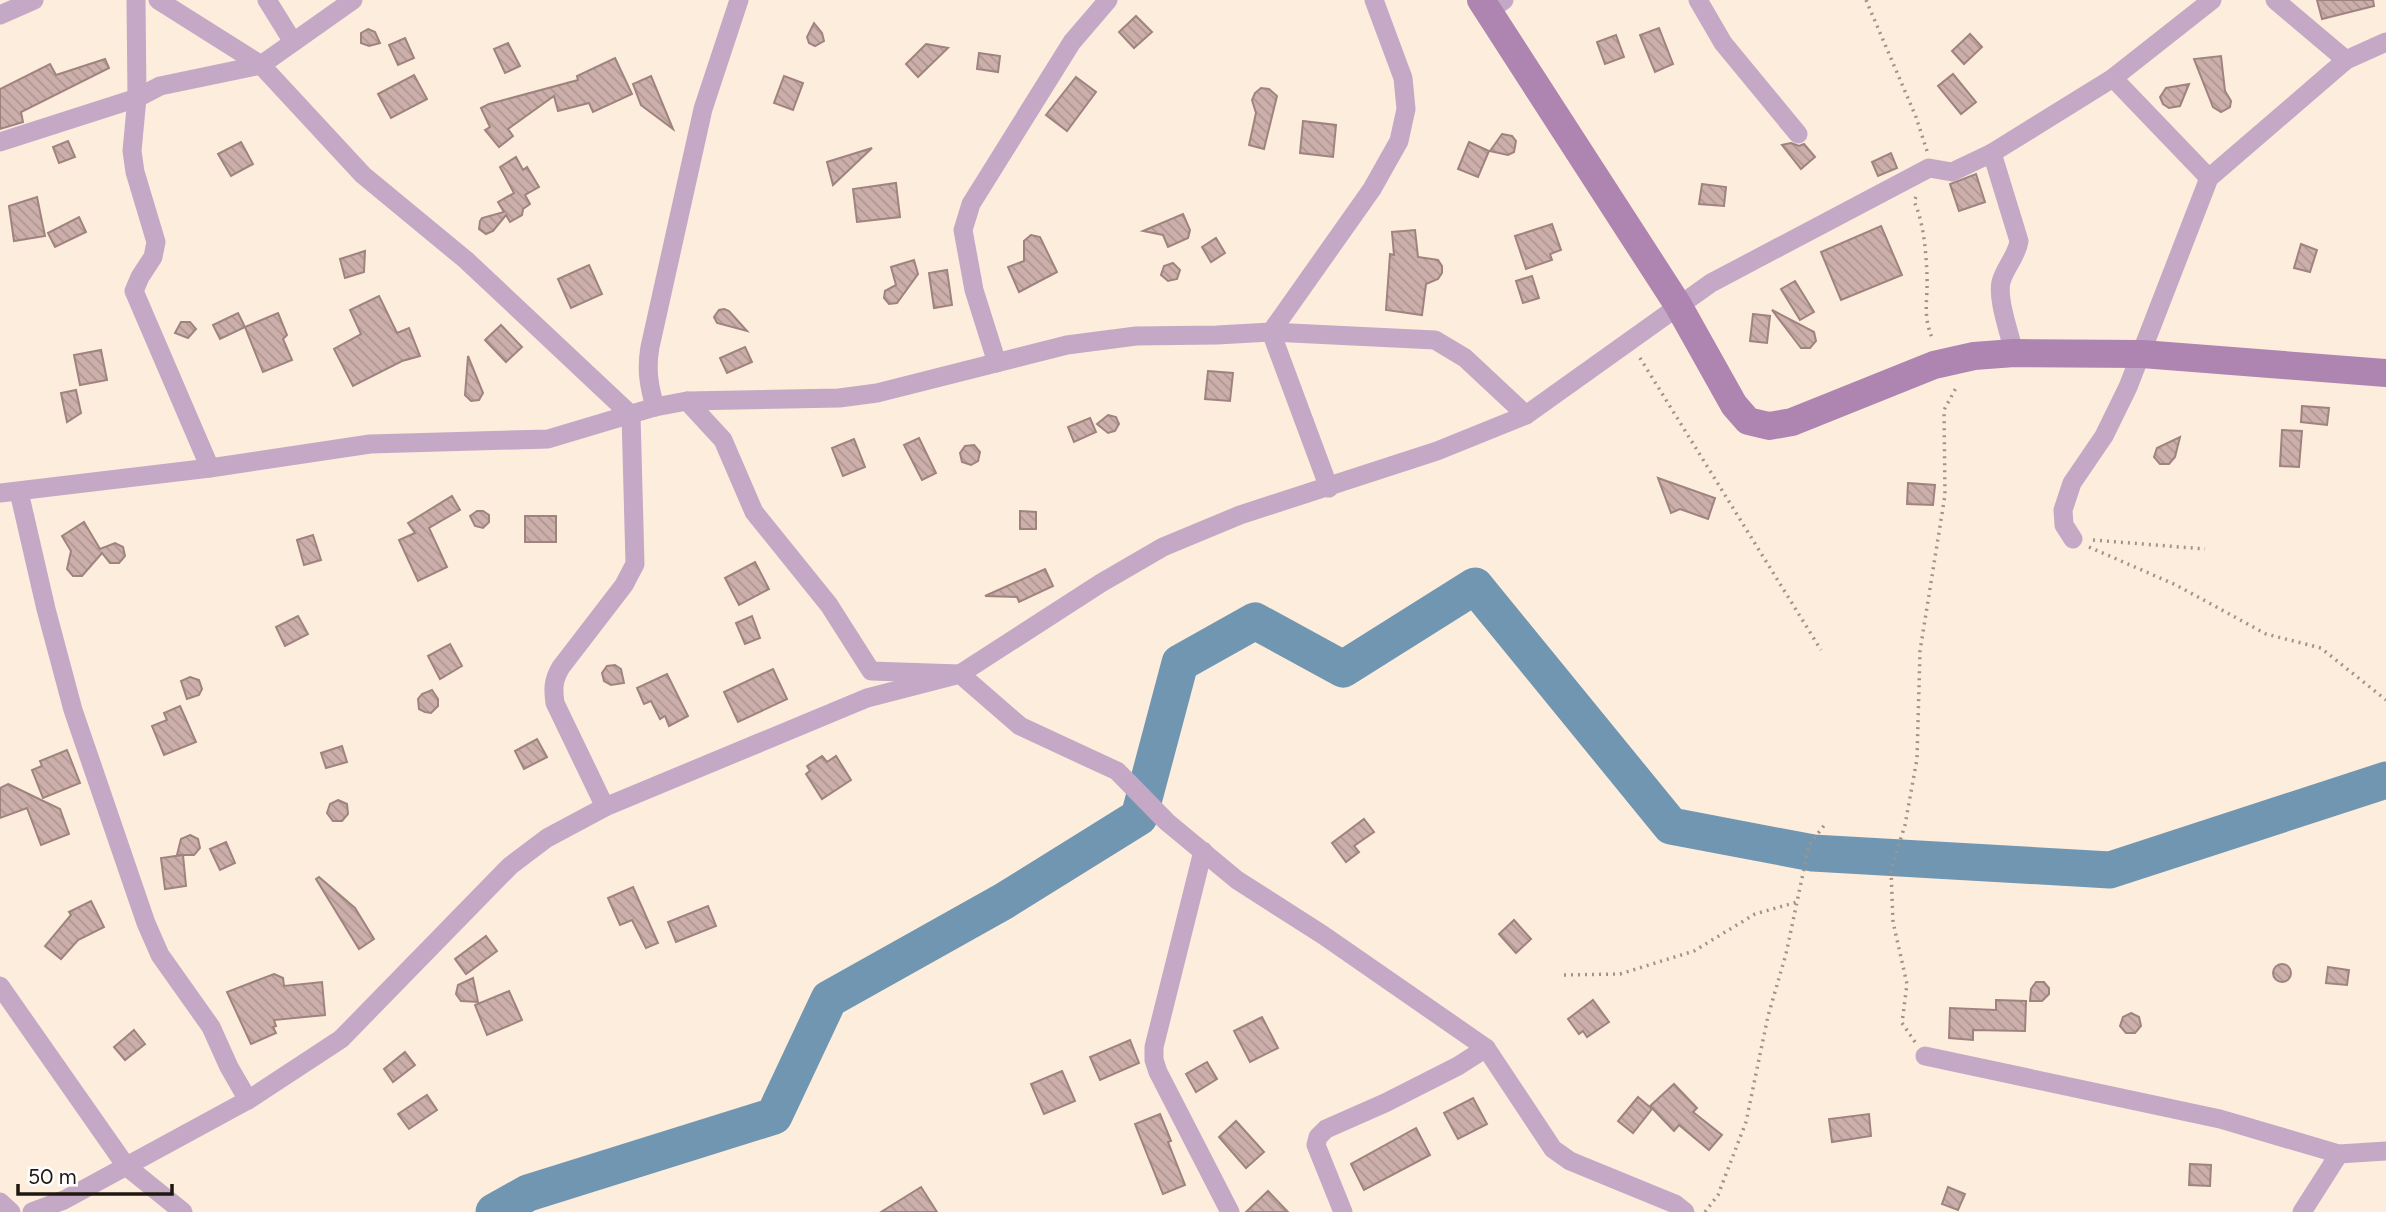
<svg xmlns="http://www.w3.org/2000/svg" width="2386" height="1212" viewBox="0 0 2386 1212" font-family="Figtree,sans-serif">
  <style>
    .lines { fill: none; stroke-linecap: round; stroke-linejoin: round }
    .river { stroke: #7096b2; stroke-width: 37 }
    .building { fill: url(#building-back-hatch); stroke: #9f837f; stroke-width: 2 }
    .path { stroke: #a09488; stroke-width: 3.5; stroke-dasharray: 2 5; stroke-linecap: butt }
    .street { stroke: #c5a8c6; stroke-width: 19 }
    .secondary { stroke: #ae84b1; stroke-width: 28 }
  </style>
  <defs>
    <pattern id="building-back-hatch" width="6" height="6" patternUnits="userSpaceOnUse" patternTransform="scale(1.75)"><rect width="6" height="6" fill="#ccafaa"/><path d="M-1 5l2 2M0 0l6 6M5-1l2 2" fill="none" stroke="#af9691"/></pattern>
  </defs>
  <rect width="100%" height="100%" fill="#fdeddd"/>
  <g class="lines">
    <!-- river -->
    <path class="river" d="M 494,1212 L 528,1193 L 774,1116 L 829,999 L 1004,901 L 1139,817 L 1180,663 L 1255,621 L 1343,669 L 1475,586 L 1671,826 L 1813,853 L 2110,870 L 2386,780"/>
  </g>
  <!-- building -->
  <g class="building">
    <path d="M 2317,0 L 2373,0 L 2374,6 L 2322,19 Z"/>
    <path d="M 1136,16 L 1152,32 L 1134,48 L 1119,32 Z"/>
    <path d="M 814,23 L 822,33 L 824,41 L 815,46 L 809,43 L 807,37 Z"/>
    <path d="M 1659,28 L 1673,64 L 1655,72 L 1640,35 Z"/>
    <path d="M 368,29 L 375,32 L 380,43 L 369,46 L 361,43 L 361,33 Z"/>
    <path d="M 1970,34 L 1982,47 L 1964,64 L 1952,51 Z"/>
    <path d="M 1616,35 L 1624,57 L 1605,64 L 1597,42 Z"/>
    <path d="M 405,38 L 414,58 L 398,65 L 389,45 Z"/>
    <path d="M 508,43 L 520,66 L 505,73 L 494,49 Z"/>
    <path d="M 926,44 L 948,48 L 918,77 L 906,64 Z"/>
    <path d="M 979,53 L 1000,56 L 998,72 L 977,69 Z"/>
    <path d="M 2221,56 L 2225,91 L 2231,101 L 2230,107 L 2221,112 L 2213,107 L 2194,59 Z"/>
    <path d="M 615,58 L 632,94 L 593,112 L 589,103 L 558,111 L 554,96 L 508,129 L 513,136 L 499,147 L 485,130 L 490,127 L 481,108 L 489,104 L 578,80 L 577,76 Z"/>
    <path d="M 105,59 L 109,68 L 21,112 L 23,122 L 0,129 L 0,89 L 50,64 L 56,75 Z"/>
    <path d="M 1953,74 L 1976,102 L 1961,114 L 1938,86 Z"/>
    <path d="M 414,75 L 427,99 L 391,118 L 378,94 Z"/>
    <path d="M 651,76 L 673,129 L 641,105 L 633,84 Z"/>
    <path d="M 784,76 L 803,83 L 793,110 L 774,103 Z"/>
    <path d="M 1076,77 L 1096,92 L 1067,131 L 1046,115 Z"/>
    <path d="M 2189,84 L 2180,106 L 2169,108 L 2163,104 L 2160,97 L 2166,88 Z"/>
    <path d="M 1261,88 L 1269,89 L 1277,96 L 1264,149 L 1249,145 L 1256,113 L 1252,100 L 1255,93 Z"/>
    <path d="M 1303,121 L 1336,125 L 1333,157 L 1300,153 Z"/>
    <path d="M 1502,134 L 1512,136 L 1516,141 L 1514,152 L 1508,155 L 1490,151 Z"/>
    <path d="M 68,141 L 75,157 L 59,163 L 53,147 Z"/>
    <path d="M 241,142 L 253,164 L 231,176 L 218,154 Z"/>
    <path d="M 1469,142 L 1489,151 L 1478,177 L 1458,169 Z"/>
    <path d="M 1791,143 L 1799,146 L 1804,144 L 1815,157 L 1801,169 L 1782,145 Z"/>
    <path d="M 872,148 L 833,185 L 827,162 Z"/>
    <path d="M 1891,153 L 1897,168 L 1878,176 L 1872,162 Z"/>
    <path d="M 516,157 L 523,170 L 527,167 L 539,187 L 525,195 L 530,204 L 523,209 L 522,215 L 510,222 L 506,215 L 493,231 L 486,234 L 479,229 L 480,221 L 482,218 L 504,212 L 498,202 L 514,193 L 500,167 Z"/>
    <path d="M 1976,174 L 1985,202 L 1959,211 L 1950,184 Z"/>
    <path d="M 896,183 L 900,217 L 857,222 L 853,189 Z"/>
    <path d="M 1702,184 L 1726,187 L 1724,206 L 1699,204 Z"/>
    <path d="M 37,197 L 45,236 L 14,241 L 9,206 Z"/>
    <path d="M 1183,214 L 1190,230 L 1188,238 L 1168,247 L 1163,235 L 1143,231 Z"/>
    <path d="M 79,217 L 86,232 L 55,247 L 48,233 Z"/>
    <path d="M 1552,224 L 1561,250 L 1550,254 L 1552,260 L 1526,269 L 1515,236 Z"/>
    <path d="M 1881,226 L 1902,275 L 1841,300 L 1821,252 Z"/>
    <path d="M 1415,230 L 1418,257 L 1438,260 L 1442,266 L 1442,273 L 1438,279 L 1426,284 L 1422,315 L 1386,310 L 1390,254 L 1394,255 L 1392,232 Z"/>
    <path d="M 1031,235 L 1040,237 L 1057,272 L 1019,292 L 1008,267 L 1024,261 L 1024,241 Z"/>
    <path d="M 1216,238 L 1225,253 L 1211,262 L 1202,247 Z"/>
    <path d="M 2301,244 L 2317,250 L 2310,272 L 2294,268 Z"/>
    <path d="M 365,251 L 364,272 L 345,278 L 340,259 Z"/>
    <path d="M 914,260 L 918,274 L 897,303 L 889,304 L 884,298 L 885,291 L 896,285 L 891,267 Z"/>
    <path d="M 1173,263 L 1180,270 L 1177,279 L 1168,281 L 1161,275 L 1164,266 Z"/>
    <path d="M 589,265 L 602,294 L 571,308 L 558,279 Z"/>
    <path d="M 947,270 L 952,305 L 934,308 L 929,273 Z"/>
    <path d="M 1532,276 L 1539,298 L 1523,303 L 1516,281 Z"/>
    <path d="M 1795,281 L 1814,312 L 1800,320 L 1781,289 Z"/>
    <path d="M 379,296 L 397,333 L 409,328 L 420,356 L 402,361 L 353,386 L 334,349 L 361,334 L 350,310 Z"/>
    <path d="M 724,309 L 729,311 L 747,331 L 717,323 L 714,317 L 719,310 Z"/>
    <path d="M 1772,310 L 1814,332 L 1816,341 L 1810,348 L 1801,348 Z"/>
    <path d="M 238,313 L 245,327 L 220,339 L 213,325 Z"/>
    <path d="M 278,313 L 287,335 L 283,339 L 292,360 L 263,372 L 245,327 Z"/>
    <path d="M 1753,314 L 1770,316 L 1767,343 L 1750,341 Z"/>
    <path d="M 181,322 L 190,322 L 196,329 L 188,338 L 175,333 Z"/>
    <path d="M 501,325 L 522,347 L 506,362 L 485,340 Z"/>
    <path d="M 745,347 L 752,362 L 727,373 L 720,358 Z"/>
    <path d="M 101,350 L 107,380 L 80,385 L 74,355 Z"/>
    <path d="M 468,356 L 483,393 L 479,400 L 471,401 L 465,395 Z"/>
    <path d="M 1208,371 L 1233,373 L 1230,401 L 1205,399 Z"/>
    <path d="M 76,390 L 81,413 L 67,422 L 61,393 Z"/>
    <path d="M 2302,406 L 2329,408 L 2327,425 L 2301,422 Z"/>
    <path d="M 1108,415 L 1116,417 L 1119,424 L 1115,431 L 1108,433 L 1097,424 Z"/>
    <path d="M 1090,418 L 1096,432 L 1074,442 L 1068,427 Z"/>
    <path d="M 2282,430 L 2302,431 L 2299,467 L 2280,466 Z"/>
    <path d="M 2180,437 L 2175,457 L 2169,464 L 2160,464 L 2154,457 L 2157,448 Z"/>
    <path d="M 919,438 L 936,473 L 922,480 L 904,445 Z"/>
    <path d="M 854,439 L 865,467 L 843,476 L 832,448 Z"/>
    <path d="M 974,445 L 980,452 L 978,461 L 971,465 L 962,462 L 960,453 L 965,446 Z"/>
    <path d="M 1658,478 L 1715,498 L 1708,519 L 1680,509 L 1671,513 Z"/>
    <path d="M 1908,483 L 1935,485 L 1933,505 L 1907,504 Z"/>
    <path d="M 452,496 L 460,510 L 429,528 L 447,567 L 418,581 L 399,540 L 415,533 L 408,523 Z"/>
    <path d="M 477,511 L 483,511 L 489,515 L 489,522 L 483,528 L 475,526 L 470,516 Z"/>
    <path d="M 1020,511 L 1036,512 L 1036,529 L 1020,529 Z"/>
    <rect x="525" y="516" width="31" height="26"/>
    <path d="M 84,522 L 100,549 L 115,543 L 123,547 L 125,556 L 119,563 L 110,563 L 102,553 L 82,576 L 73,576 L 67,569 L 71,551 L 62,536 Z"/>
    <path d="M 313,535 L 321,560 L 304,565 L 297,540 Z"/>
    <path d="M 755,562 L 769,589 L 739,605 L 725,578 Z"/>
    <path d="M 1045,569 L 1053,586 L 1019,602 L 1017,597 L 985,596 Z"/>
    <path d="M 298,616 L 308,634 L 285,646 L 276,627 Z"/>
    <path d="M 752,616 L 760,638 L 745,644 L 736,623 Z"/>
    <path d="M 450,644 L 462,666 L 440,679 L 428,656 Z"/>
    <path d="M 615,665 L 621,669 L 624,683 L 611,685 L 604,681 L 602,673 L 607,666 Z"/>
    <path d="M 773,669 L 787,699 L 738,722 L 724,692 Z"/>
    <path d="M 667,674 L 688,716 L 669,726 L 665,716 L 660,719 L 651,701 L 644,704 L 637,688 Z"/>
    <path d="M 190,677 L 199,680 L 202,689 L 199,695 L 187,699 L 181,681 Z"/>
    <path d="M 432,690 L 438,699 L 438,706 L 431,713 L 425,712 L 419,709 L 418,699 L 422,694 Z"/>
    <path d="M 180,706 L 196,742 L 164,755 L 152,726 L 167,720 L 164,713 Z"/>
    <path d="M 537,739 L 547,757 L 524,769 L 515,751 Z"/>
    <path d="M 342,746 L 347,762 L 326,768 L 321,753 Z"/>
    <path d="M 67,750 L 80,783 L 43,798 L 32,770 L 42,766 L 40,761 Z"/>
    <path d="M 822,756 L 827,762 L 836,756 L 851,780 L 822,799 L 806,774 L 810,771 L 807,766 Z"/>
    <path d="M 8,784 L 60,809 L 69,834 L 41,845 L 27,808 L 0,818 L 0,788 Z"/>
    <path d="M 338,800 L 347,804 L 348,814 L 342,821 L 333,821 L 327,813 L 330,804 Z"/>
    <path d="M 1364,819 L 1374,832 L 1354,846 L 1359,852 L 1346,862 L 1332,843 Z"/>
    <path d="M 190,835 L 198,839 L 200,848 L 194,855 L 177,855 L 181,839 Z"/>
    <path d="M 226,842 L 235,863 L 220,870 L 210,849 Z"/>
    <path d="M 183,855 L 186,886 L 165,889 L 161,858 Z"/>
    <path d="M 319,877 L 355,908 L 374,939 L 359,949 L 316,879 Z"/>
    <path d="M 633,887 L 658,943 L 646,948 L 632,920 L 620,925 L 608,898 Z"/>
    <path d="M 91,901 L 104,927 L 78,940 L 61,959 L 45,946 L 71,915 L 69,912 Z"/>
    <path d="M 708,906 L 716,926 L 676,942 L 668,922 Z"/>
    <path d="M 1514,920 L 1531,939 L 1516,953 L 1499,934 Z"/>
    <path d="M 486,936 L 497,951 L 466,974 L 455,959 Z"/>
    <circle cx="2282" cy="973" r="9"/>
    <path d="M 2328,967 L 2349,970 L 2347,985 L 2326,983 Z"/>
    <path d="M 274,974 L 283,978 L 284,986 L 322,982 L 325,1015 L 274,1020 L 276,1026 L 273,1027 L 276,1033 L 251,1044 L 227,992 Z"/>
    <path d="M 473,978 L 478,1002 L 461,1001 L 456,994 L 458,985 Z"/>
    <path d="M 2036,982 L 2044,982 L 2049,988 L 2049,994 L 2042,1001 L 2030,1001 L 2031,989 Z"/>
    <path d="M 509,991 L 522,1020 L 487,1035 L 475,1005 Z"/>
    <path d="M 1593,1000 L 1609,1022 L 1587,1037 L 1583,1031 L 1579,1034 L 1568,1019 Z"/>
    <path d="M 1996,1000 L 2026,1001 L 2025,1031 L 1973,1030 L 1973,1040 L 1949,1038 L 1950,1008 L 1996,1010 Z"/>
    <path d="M 2131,1013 L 2139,1017 L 2141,1026 L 2135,1033 L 2126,1033 L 2120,1026 L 2123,1017 Z"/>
    <path d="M 1262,1017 L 1278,1048 L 1250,1062 L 1234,1031 Z"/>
    <path d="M 134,1030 L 145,1044 L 125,1060 L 114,1047 Z"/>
    <path d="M 1130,1040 L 1139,1063 L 1100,1080 L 1090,1057 Z"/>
    <path d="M 405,1052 L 415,1065 L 393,1082 L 384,1069 Z"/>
    <path d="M 1207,1062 L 1217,1079 L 1196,1092 L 1186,1074 Z"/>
    <path d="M 1062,1071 L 1075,1101 L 1044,1114 L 1031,1084 Z"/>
    <path d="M 1674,1084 L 1697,1108 L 1693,1112 L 1722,1135 L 1709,1150 L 1679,1125 L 1674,1131 L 1650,1106 Z"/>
    <path d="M 427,1095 L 437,1110 L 409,1129 L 398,1114 Z"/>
    <path d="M 1638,1097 L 1652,1109 L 1633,1133 L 1618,1121 Z"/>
    <path d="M 1473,1098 L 1487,1124 L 1458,1139 L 1444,1113 Z"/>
    <path d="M 1160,1114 L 1171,1141 L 1168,1142 L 1185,1185 L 1163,1194 L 1135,1124 Z"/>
    <path d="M 1869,1114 L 1871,1136 L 1832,1142 L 1829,1119 Z"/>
    <path d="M 1236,1121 L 1264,1152 L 1246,1168 L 1219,1137 Z"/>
    <path d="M 1416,1128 L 1430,1155 L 1364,1190 L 1351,1164 Z"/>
    <path d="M 2190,1164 L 2211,1165 L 2210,1186 L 2189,1185 Z"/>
    <path d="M 921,1187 L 937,1212 L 881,1212 Z"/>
    <path d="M 1948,1187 L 1965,1194 L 1958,1210 L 1942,1204 Z"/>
    <path d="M 1268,1191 L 1288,1212 L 1246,1212 Z"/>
  </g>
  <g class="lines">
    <!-- path -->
    <g class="path">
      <path d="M 1866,0 L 1916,117 L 1927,151"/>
      <path d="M 1916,197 L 1914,201 C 1924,224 1926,251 1927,276 C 1928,301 1922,315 1933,340"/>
      <path d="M 1640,358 L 1821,650"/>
      <path d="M 2093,540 L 2205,549"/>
      <path d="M 2089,547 L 2176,585 L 2266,634 L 2321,648 L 2386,700"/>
      <path d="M 1564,975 L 1620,974 L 1694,951 L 1755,914 L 1797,902 L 1809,845 L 1826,823"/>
      <path d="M 1915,1042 L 1902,1023 L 1907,984 L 1893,922 L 1891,870 L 1905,825 L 1917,759 L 1920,651 L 1945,495 L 1944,410 L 1957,386"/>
      <path d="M 1705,1212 L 1718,1195 L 1746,1122 L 1768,1016 L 1786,954 L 1797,902"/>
    </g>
    <!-- street -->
    <g class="street">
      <path d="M 136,0 L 137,98 L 132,151 L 135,172 L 156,242 L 153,257 L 140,277 L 134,291 L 210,468"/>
      <path d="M 158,0 L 261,65 L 363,175 L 466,260 L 631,415 L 635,564 L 624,585 L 561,667 C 553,680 553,689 555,703 L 605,807"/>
      <path d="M 267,0 L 293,42"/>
      <path d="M 1698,0 L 1723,43 L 1798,134"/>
      <path d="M 2275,0 L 2346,60"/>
      <path d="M 1489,11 L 1504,0"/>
      <path d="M 0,15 L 34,0"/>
      <path d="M 2113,78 L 2212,0"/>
      <path d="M 0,142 L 137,98 L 160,86 L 261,65 L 353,0"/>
      <path d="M 2014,353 C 2010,334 1997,300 2001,282 C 2005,267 2017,256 2019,241 L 1992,153 L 2113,78 L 2209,178"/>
      <path d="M 997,363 L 974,290 L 963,230 L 971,204 L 1072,42 L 1108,0"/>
      <path d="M 687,401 L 723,440 L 754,512 L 829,605 L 871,671 L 960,674 L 1020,726 L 1117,771 L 1167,822 L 1237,880 L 1323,935 L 1486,1048 L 1553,1149 L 1570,1161 L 1675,1204 L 1685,1212"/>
      <path d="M 655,407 C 649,386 646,369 650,347 L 703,109 L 739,0"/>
      <path d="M 1329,488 L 1271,332 L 1372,189 L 1399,141 L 1406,109 L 1403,78 L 1374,0"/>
      <path d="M 19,492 L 46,609 L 73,710 L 146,923 L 160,955 L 211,1027 L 229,1067 L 248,1100"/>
      <path d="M 0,493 L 210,468 L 370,444 L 548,439 L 655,407 L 687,401 L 839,398 L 877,393 L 1067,345 L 1136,336 L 1217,335 L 1271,332 L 1435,340 L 1465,358 L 1526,415"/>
      <path d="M 2073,539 L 2064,525 L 2063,510 L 2072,483 L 2104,436 L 2128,387 L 2209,178 L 2346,60 L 2386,42"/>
      <path d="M 1203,851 L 1154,1047 L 1154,1060 L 1158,1072 L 1230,1212"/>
      <path d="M 0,986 L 126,1166 L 183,1212"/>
      <path d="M 1925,1056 L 2220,1119 L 2339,1154 L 2386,1151"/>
      <path d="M 0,1202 L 11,1212"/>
      <path d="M 32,1212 L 64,1200 L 248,1100 L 341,1039 L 510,866 L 547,838 L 605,807 L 867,698 L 960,674 L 1101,583 L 1163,547 L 1240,515 L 1437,451 L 1526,415 L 1711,283 L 1929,168 L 1952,172 L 1992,153"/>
      <path d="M 1343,1212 L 1316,1145 L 1318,1137 L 1326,1129 L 1385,1103 L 1458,1066 L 1486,1048"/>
      <path d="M 2302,1212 L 2339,1154"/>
    </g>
    <!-- secondary -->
    <path class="secondary" d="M 1481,0 L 1678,305 L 1734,405 L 1748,421 L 1769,426 L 1792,422 L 1934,365 L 1974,356 L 2014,353 L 2142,354 L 2386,373"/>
  </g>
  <!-- scale -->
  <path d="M18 1184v10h154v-10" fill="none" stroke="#1f1811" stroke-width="3.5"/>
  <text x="28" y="1184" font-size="21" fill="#1f1811" stroke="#fdfdfd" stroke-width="5" paint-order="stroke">50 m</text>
</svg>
